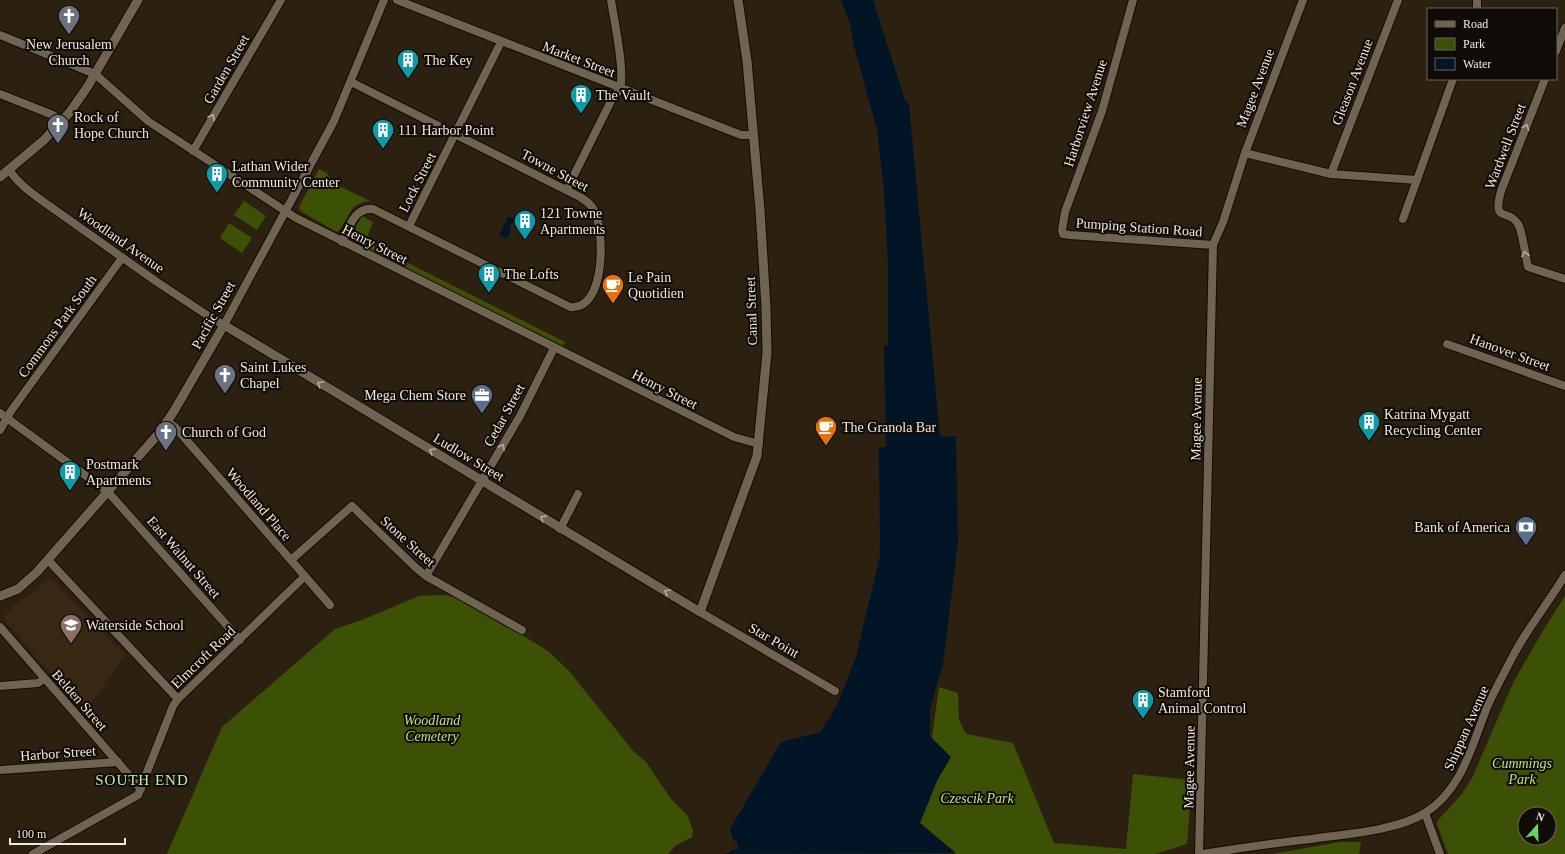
<svg xmlns="http://www.w3.org/2000/svg" width="1565" height="854" viewBox="0 0 1565 854" font-family="Georgia,serif">
  <style>
    .built { fill: #382813 }
    .green { fill: #3d5106; fill-rule: evenodd }
    .water { fill: #021526 }
    .lines { fill: none; stroke-linecap: round; stroke-linejoin: round }
    .minor-casing { stroke: #140a00; stroke-width: 10 }
    .tertiary-casing { stroke: #140a00; stroke-width: 11 }
    .minor { stroke: #706352; stroke-width: 8 }
    .tertiary { stroke: #706352; stroke-width: 9 }
    .oneway { stroke: #b7ada0 }
    .labels { text-anchor: middle; stroke-width: 4; stroke-linejoin: round; paint-order: stroke }
    .poi-label { font-size: 14px; fill: #f1e9df; stroke: #100b06; text-anchor: start }
    .street-label { font-size: 14px; fill: #f1e9df; stroke: #100b06 }
    .park-label { font-size: 14px; font-style: italic; fill: #c0e479; stroke: #100b06 }
    .neighbourhood-label { font-size: 15px; letter-spacing: 1px; fill: #baf1b4; stroke: #100b06 }
  </style>
  <rect width="100%" height="100%" fill="#2c2111"/>
  <!-- built -->
  <path class="built" d="M 51,578 L 104,634 L 126,654 L 84,713 L 79,704 L 58,683 L 7,623 L 6,620 L 5,615 L 13,608 L 12,606 L 24,599 Z"/>
  <!-- green -->
  <g class="green">
    <path d="M 319,169 L 327,173 L 333,183 L 370,201 C 348,203 350,218 338,232 L 335,231 L 302,212 L 299,209 L 300,205 Z"/>
    <path d="M 244,201 L 266,216 L 257,230 L 234,215 Z"/>
    <path d="M 362,216 L 373,222 L 368,234 L 370,244 L 565,342 L 563,346 L 355,243 L 351,235 Z"/>
    <path d="M 229,223 L 252,238 L 242,253 L 220,238 Z"/>
    <path d="M 445,595 L 465,600 L 548,651 L 569,671 L 634,752 L 646,762 L 671,799 L 688,816 L 693,831 L 692,837 L 675,846 L 668,854 L 167,854 L 222,727 L 335,629 L 362,620 L 419,596 Z"/>
    <path d="M 1565,596 L 1565,854 L 1448,854 L 1437,824 L 1438,820 L 1462,794 L 1473,776 L 1513,683 L 1544,629 ZM 1525,814 L 1549,814 L 1549,838 L 1525,838 Z"/>
    <path d="M 939,687 L 958,693 L 959,720 L 966,734 L 1013,743 L 1054,843 L 1126,849 L 1133,774 L 1192,780 L 1187,844 L 1155,854 L 955,854 L 920,823 Z"/>
    <path d="M 1340,842 L 1361,842 L 1359,854 L 1272,854 Z"/>
  </g>
  <!-- water -->
  <g class="water">
    <path d="M 841,0 L 873,0 L 905,100 L 909,104 L 940,437 L 956,436 L 958,542 L 943,664 L 930,709 L 930,736 L 951,757 L 937,781 L 920,823 L 956,853 L 721,854 L 728,853 L 732,850 L 736,850 L 738,848 L 737,842 L 733,840 L 730,829 L 781,742 L 821,732 L 838,703 L 856,657 L 880,556 L 879,447 L 886,447 L 884,346 L 888,346 L 888,264 L 884,191 L 877,130 L 853,42 L 851,27 Z"/>
    <path d="M 508,217 L 515,218 L 509,228 L 511,230 L 506,239 L 499,235 Z"/>
  </g>
  <g class="lines">
    <!-- minor casing -->
    <g class="minor-casing">
      <g id="minor">
        <path d="M 397,0 L 741,135 L 753,135"/>
        <path d="M 1133,0 L 1102,111 L 1065,212 L 1062,230 L 1063,234 L 1070,235 L 1213,245"/>
        <path d="M 1477,9 L 1477,0"/>
        <path d="M 0,35 L 95,74 L 148,121 L 296,218 L 734,437 L 759,444"/>
        <path d="M 1556,51 L 1565,28"/>
        <path d="M 1545,79 L 1501,191 C 1492,225 1508,207 1518,224 C 1522,230 1526,258 1528,267 L 1565,279"/>
        <path d="M 0,94 L 53,115 L 62,121"/>
        <path d="M 193,151 L 281,0"/>
        <path d="M 1245,153 L 1331,174 L 1417,180"/>
        <path d="M 9,170 C 18,183 29,191 41,200 L 157,282 L 213,319 L 224,325 L 334,121 L 384,0"/>
        <path d="M 1331,174 L 1398,0"/>
        <path d="M 567,189 L 611,101 C 614,96 618,93 620,88 C 625,70 614,20 611,0"/>
        <path d="M 1403,219 L 1453,79"/>
        <path d="M 409,226 L 501,42"/>
        <path d="M 342,242 C 349,228 354,207 373,209 L 570,307 C 606,311 605,231 594,210 C 591,204 585,200 580,197 L 351,82"/>
        <path d="M 1447,344 L 1565,386"/>
        <path d="M 0,413 L 108,492 L 240,640"/>
        <path d="M 167,422 L 175,427 L 330,605"/>
        <path d="M 0,430 L 11,411 L 122,258"/>
        <path d="M 560,529 L 578,494"/>
        <path d="M 48,560 L 178,699"/>
        <path d="M 291,560 L 352,506 L 415,567 L 426,576 L 522,630"/>
        <path d="M 426,576 L 520,416 L 554,348"/>
        <path d="M 700,612 L 835,691"/>
        <path d="M 0,627 L 141,789"/>
        <path d="M 0,686 L 38,683 L 44,679"/>
        <path d="M 0,770 L 118,762"/>
        <path d="M 1425,813 L 1440,854"/>
        <path d="M 33,854 L 138,795 L 173,706 L 178,699 L 304,577"/>
        <path d="M 1199,854 L 1213,245 L 1223,222 L 1245,153 L 1303,0"/>
        <path d="M 1203,854 C 1239,848 1275,843 1311,839 C 1345,834 1396,831 1425,813 C 1463,789 1472,744 1488,705 C 1496,688 1505,671 1514,654 C 1529,626 1549,602 1565,575"/>
      </g>
    </g>
    <!-- tertiary casing -->
    <g class="tertiary-casing">
      <g id="tertiary">
        <path d="M 0,177 L 44,140 L 70,112 L 88,86 L 138,0"/>
        <path d="M 0,596 L 18,589 L 37,572 L 160,432 L 174,411 L 224,325 L 700,612 L 757,456 L 767,353 L 766,307 L 760,210 L 747,61 L 738,0"/>
      </g>
    </g>
    <!-- minor -->
    <use href="#minor" class="minor"/>
    <!-- tertiary -->
    <use href="#tertiary" class="tertiary"/>
  </g>
  <!-- one-way arrows -->
  <defs><path id="oneway-chevron" d="M-2-3.5L2.5 0L-2 3.5" fill="none" stroke-width="1.6" stroke-linecap="round" stroke-linejoin="round"/></defs>
  <g class="oneway">
    <use href="#oneway-chevron" transform="translate(212 117) rotate(-60)"/>
    <use href="#oneway-chevron" transform="translate(1526 127) rotate(-69)"/>
    <use href="#oneway-chevron" transform="translate(1525 254) rotate(-102)"/>
    <use href="#oneway-chevron" transform="translate(320 384) rotate(-149)"/>
    <use href="#oneway-chevron" transform="translate(502 447) rotate(-60)"/>
    <use href="#oneway-chevron" transform="translate(432 451) rotate(-149)"/>
    <use href="#oneway-chevron" transform="translate(543 518) rotate(-148)"/>
    <use href="#oneway-chevron" transform="translate(667 592) rotate(-150)"/>
  </g>
  <!-- icons -->
  <defs>
    <g id="church-pin" transform="scale(1.15)"><path d="M0 17L-7.5 6A9.5 9.5 0 1 1 7.5 6Z" fill="#6b7280" stroke="#100b06"/><path d="M-1.2-6h2.4v3.5h3.3v2.4h-3.3V6h-2.4V-.1h-3.3v-2.4h3.3Z" fill="#fff"/></g>
    <g id="building-pin" transform="scale(1.15)"><path d="M0 17L-7.5 6A9.5 9.5 0 1 1 7.5 6Z" fill="#0f9aa8" stroke="#100b06"/><path d="M-4-6H4V6H1V3H-1V6H-4ZM-2.5-4.3h1.7v1.8h-1.7ZM.8-4.3h1.7v1.8H.8ZM-2.5-1h1.7V.8h-1.7ZM.8-1h1.7V.8H.8Z" fill="#fff"/></g>
    <g id="cafe-pin" transform="scale(1.15)"><path d="M0 17L-7.5 6A9.5 9.5 0 1 1 7.5 6Z" fill="#e8710a" stroke="#100b06"/><path d="M-5.5-4.5H6V0H3Q3 3.5 0 3.5H-2.5Q-5.5 3.5-5.5 0ZM3-3.2v2h1.7v-2ZM-6 4.5H4V6H-6Z" fill="#fff"/></g>
    <g id="office-pin" transform="scale(1.15)"><path d="M0 17L-7.5 6A9.5 9.5 0 1 1 7.5 6Z" fill="#5c6f8a" stroke="#100b06"/><path d="M-6-3h4V-5.5h4V-3h4V5H-6ZM-1-4.5V-3h2v-1.5ZM-6 0V1H6V0Z" fill="#fff"/></g>
    <g id="bank-pin" transform="scale(1.15)"><path d="M0 17L-7.5 6A9.5 9.5 0 1 1 7.5 6Z" fill="#5c6f8a" stroke="#100b06"/><path d="M-6-4H6V4H-6ZM0-2.3a2.3 2.3 0 1 0 0 4.6a2.3 2.3 0 1 0 0-4.6Z" fill="#fff"/></g>
    <g id="school-pin" transform="scale(1.15)"><path d="M0 17L-7.5 6A9.5 9.5 0 1 1 7.5 6Z" fill="#8d6e63" stroke="#100b06"/><path d="M0-5L7-2L0 1L-7-2ZM-4 1L0 2.5L4 1V4Q0 6-4 4Z" fill="#fff"/></g>
  </defs>
  <g fill-rule="evenodd">
    <use href="#church-pin" x="69" y="16"/>
    <use href="#building-pin" x="408" y="60"/>
    <use href="#building-pin" x="581" y="95"/>
    <use href="#church-pin" x="58" y="125"/>
    <use href="#building-pin" x="383" y="130"/>
    <use href="#building-pin" x="217" y="174"/>
    <use href="#building-pin" x="525" y="221"/>
    <use href="#building-pin" x="489" y="274"/>
    <use href="#cafe-pin" x="613" y="285"/>
    <use href="#church-pin" x="225" y="375"/>
    <use href="#office-pin" x="482" y="395"/>
    <use href="#building-pin" x="1369" y="422"/>
    <use href="#cafe-pin" x="826" y="427"/>
    <use href="#church-pin" x="166" y="432"/>
    <use href="#building-pin" x="70" y="472"/>
    <use href="#bank-pin" x="1526" y="527"/>
    <use href="#school-pin" x="71" y="625"/>
    <use href="#building-pin" x="1143" y="700"/>
  </g>
  <g class="labels">
    <!-- poi labels -->
    <g class="poi-label">
      <text x="69" y="49" text-anchor="middle">New Jerusalem<tspan x="69" dy="16">Church</tspan></text>
      <text x="424" y="65">The Key</text>
      <text x="596" y="100">The Vault</text>
      <text x="74" y="122">Rock of<tspan x="74" dy="16">Hope Church</tspan></text>
      <text x="398" y="135">111 Harbor Point</text>
      <text x="232" y="171">Lathan Wider<tspan x="232" dy="16">Community Center</tspan></text>
      <text x="540" y="218">121 Towne<tspan x="540" dy="16">Apartments</tspan></text>
      <text x="504" y="279">The Lofts</text>
      <text x="628" y="282">Le Pain<tspan x="628" dy="16">Quotidien</tspan></text>
      <text x="240" y="372">Saint Lukes<tspan x="240" dy="16">Chapel</tspan></text>
      <text x="466" y="400" text-anchor="end">Mega Chem Store</text>
      <text x="1384" y="419">Katrina Mygatt<tspan x="1384" dy="16">Recycling Center</tspan></text>
      <text x="842" y="432">The Granola Bar</text>
      <text x="182" y="437">Church of God</text>
      <text x="86" y="469">Postmark<tspan x="86" dy="16">Apartments</tspan></text>
      <text x="1510" y="532" text-anchor="end">Bank of America</text>
      <text x="86" y="630">Waterside School</text>
      <text x="1158" y="697">Stamford<tspan x="1158" dy="16">Animal Control</tspan></text>
    </g>
    <!-- street labels -->
    <g class="street-label">
      <text transform="translate(579 59) rotate(21)" y="5">Market Street</text>
      <text transform="translate(226 69) rotate(-60)" y="5">Garden Street</text>
      <text transform="translate(1352 82) rotate(-69)" y="5">Gleason Avenue</text>
      <text transform="translate(1255 88) rotate(-69)" y="5">Magee Avenue</text>
      <text transform="translate(1085 113) rotate(-72)" y="5">Harborview Avenue</text>
      <text transform="translate(1505 146) rotate(-69)" y="5">Wardwell Street</text>
      <text transform="translate(555 170) rotate(28)" y="5">Towne Street</text>
      <text transform="translate(417 182) rotate(-63)" y="5">Lock Street</text>
      <text transform="translate(1139 227) rotate(4)" y="5">Pumping Station Road</text>
      <text transform="translate(121 240) rotate(35)" y="5">Woodland Avenue</text>
      <text transform="translate(375 244) rotate(27)" y="5">Henry Street</text>
      <text transform="translate(751 311) rotate(-92)" y="5">Canal Street</text>
      <text transform="translate(213 315) rotate(-61)" y="5">Pacific Street</text>
      <text transform="translate(57 326) rotate(-54)" y="5">Commons Park South</text>
      <text transform="translate(1510 352) rotate(20)" y="5">Hanover Street</text>
      <text transform="translate(665 389) rotate(27)" y="5">Henry Street</text>
      <text transform="translate(504 415) rotate(-61)" y="5">Cedar Street</text>
      <text transform="translate(1196 419) rotate(-89)" y="5">Magee Avenue</text>
      <text transform="translate(469 457) rotate(31)" y="5">Ludlow Street</text>
      <text transform="translate(259 504) rotate(49)" y="5">Woodland Place</text>
      <text transform="translate(408 541) rotate(42)" y="5">Stone Street</text>
      <text transform="translate(184 557) rotate(49)" y="5">East Walnut Street</text>
      <text transform="translate(774 640) rotate(30)" y="5">Star Point</text>
      <text transform="translate(203 657) rotate(-44)" y="5">Elmcroft Road</text>
      <text transform="translate(80 700) rotate(49)" y="5">Belden Street</text>
      <text transform="translate(1466 728) rotate(-66)" y="5">Shippan Avenue</text>
      <text transform="translate(58 753) rotate(-4)" y="5">Harbor Street</text>
      <text transform="translate(1189 767) rotate(-89)" y="5">Magee Avenue</text>
    </g>
    <!-- park labels -->
    <g class="park-label">
      <text x="432" y="725">Woodland<tspan x="432" dy="16">Cemetery</tspan></text>
      <text x="1522" y="768">Cummings<tspan x="1522" dy="16">Park</tspan></text>
      <text x="977" y="803">Czescik Park</text>
    </g>
    <!-- neighbourhood labels -->
    <g class="neighbourhood-label">
      <text x="142" y="785">SOUTH END</text>
    </g>
  </g>
  <!-- legend -->
  <rect x="1427" y="8" width="130" height="72" fill="#100b06" stroke="#6a645d"/>
  <rect x="1435" y="21" width="20" height="6" fill="#706352" stroke="#6a645d"/>
  <text x="1463" y="28" font-size="12" fill="#f1e9df">Road</text>
  <rect x="1435" y="38" width="20" height="12" fill="#3d5106" stroke="#6a645d"/>
  <text x="1463" y="48" font-size="12" fill="#f1e9df">Park</text>
  <rect x="1435" y="58" width="20" height="12" fill="#021526" stroke="#6a645d"/>
  <text x="1463" y="68" font-size="12" fill="#f1e9df">Water</text>
  <!-- north arrow -->
  <g transform="translate(1537 826) rotate(20)"><circle r="19" fill="#100b06" stroke="#6a645d"/>
  <path d="M0-3L7 15L0 10L-7 15Z" fill="#6bd363"/>
  <text y="-6" font-size="11" font-weight="bold" text-anchor="middle" fill="#f1e9df">N</text>
  </g>
  <!-- scale -->
  <path d="M10 838v6h115v-6" fill="none" stroke="#f1e9df" stroke-width="2"/>
  <text x="16" y="838" font-size="12" fill="#f1e9df" stroke="#100b06" stroke-width="3" paint-order="stroke">100 m</text>
</svg>
